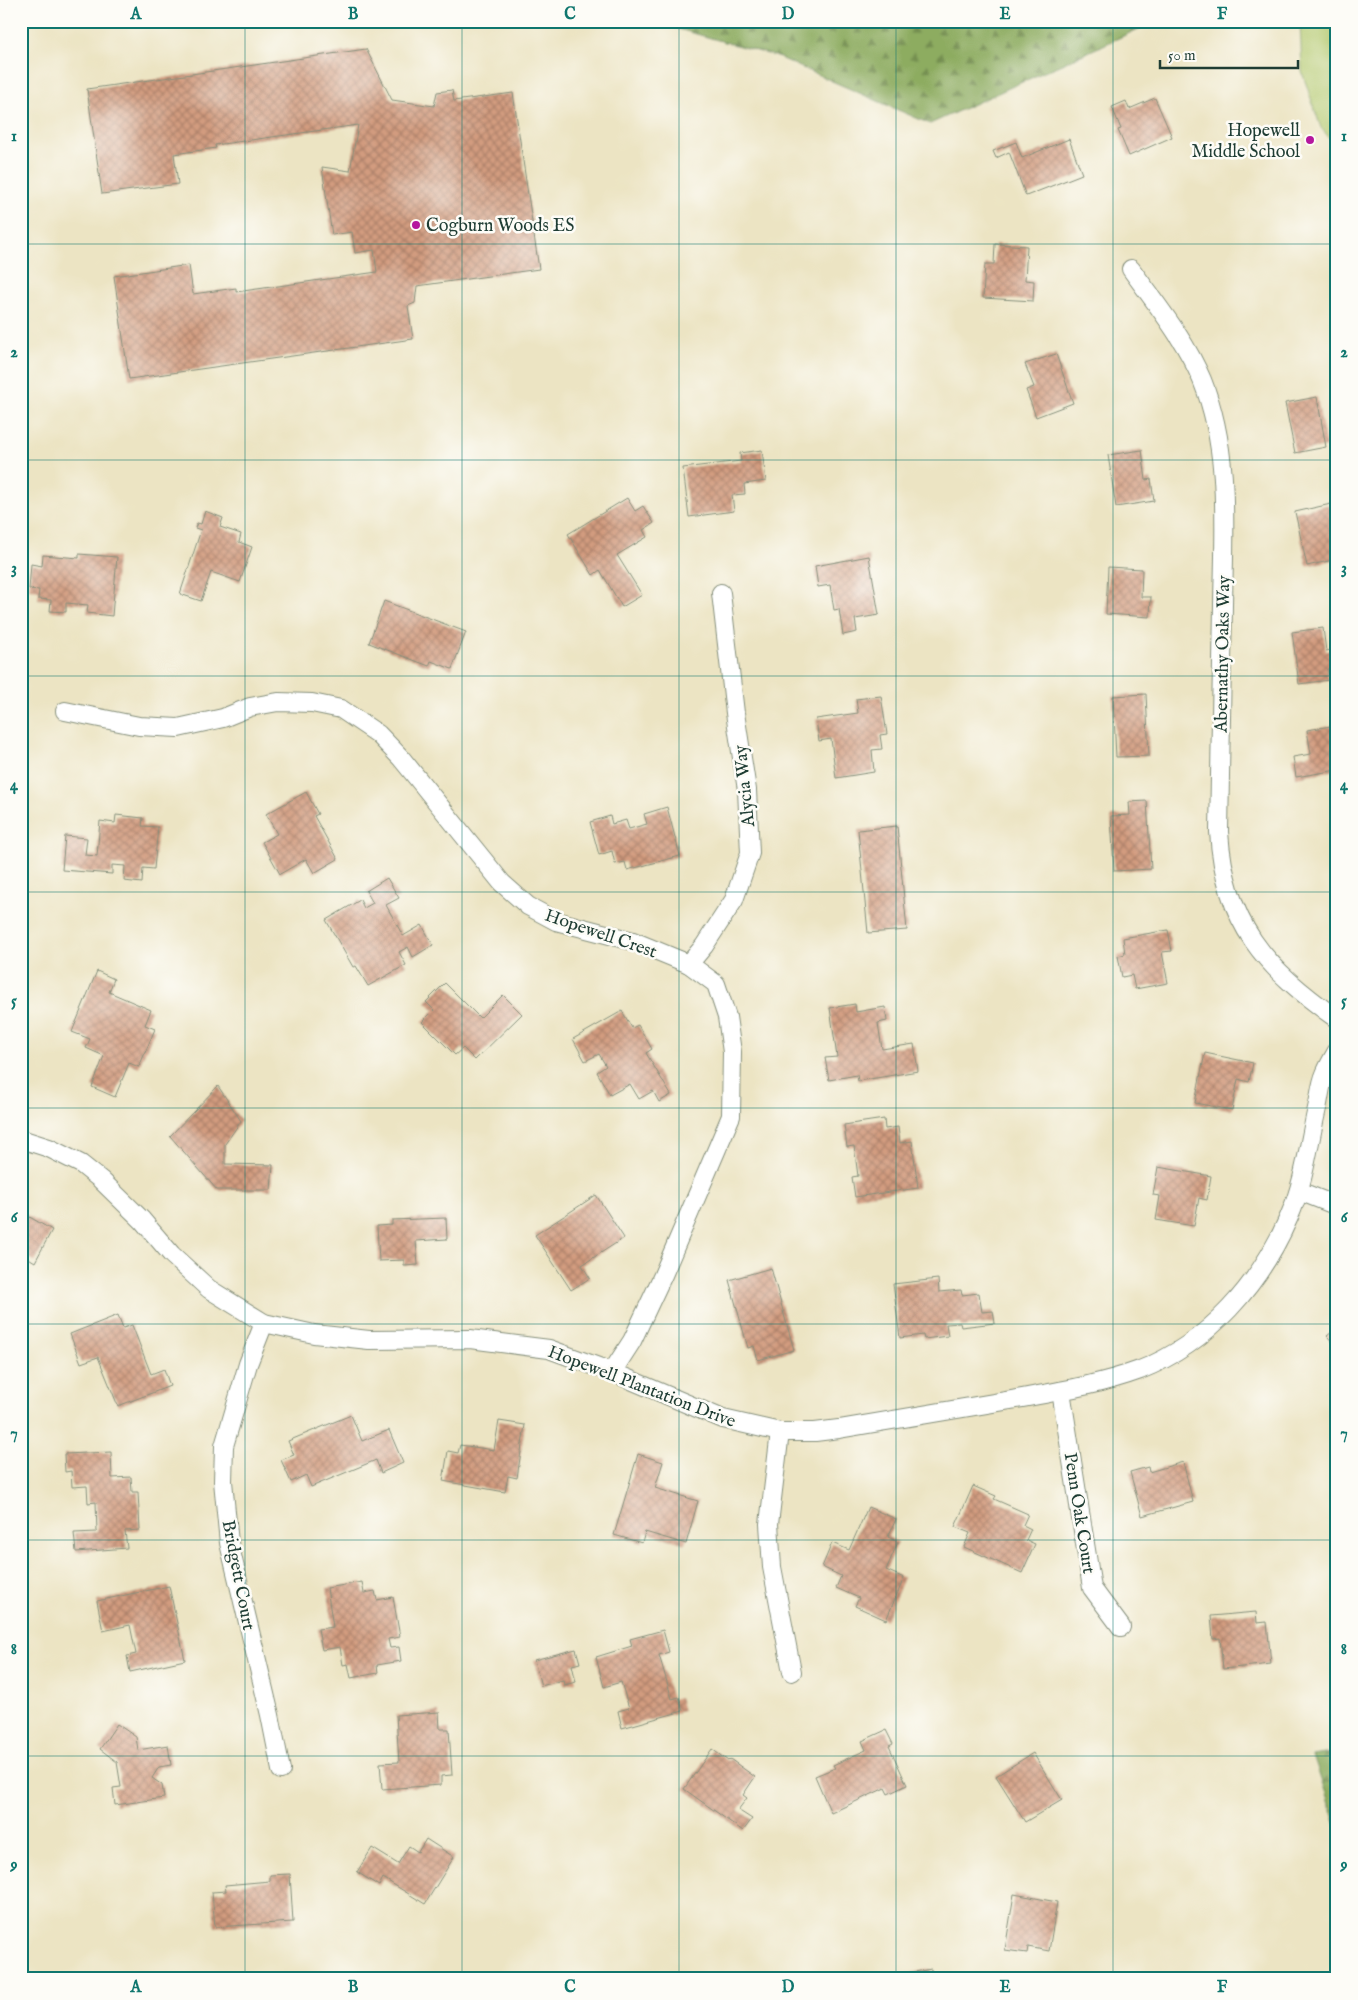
<svg xmlns="http://www.w3.org/2000/svg" width="1358" height="2000" viewBox="0 0 1358 2000" font-family="'IM FELL English',serif">
  <style>
    .forest { fill: url(#forest-firs); stroke: #56744a }
    .pitch { fill: #b2c86d; stroke: #688250 }
    .building { fill: url(#building-cross-hatch) }
    .lines { fill: none; stroke-linecap: round; stroke-linejoin: round }
    .minor-casing { stroke: #86907c; stroke-width: 20 }
    .minor { stroke: #fff; stroke-width: 18 }
    .grid { fill: none; stroke: #0f766e; stroke-width: 1; stroke-opacity: 0.55 }
    .poi-dot { fill: #b5179e; stroke: #fdfcf7; stroke-width: 2 }
    .labels { text-anchor: middle; stroke-width: 5; stroke-linejoin: round; paint-order: stroke }
    .poi-label { font-size: 18px; fill: #1f3d34; stroke: #fdfcf7; text-anchor: end }
    .street-label { font-size: 18px; fill: #1f3d34; stroke: #fdfcf7 }
    .neatline { fill: none; stroke: #0f766e; stroke-width: 2 }
    .grid-label { font-size: 16px; text-anchor: middle; font-weight: bold; fill: #0f766e }
  </style>
  <defs>
    <pattern id="forest-firs" width="22" height="20" patternUnits="userSpaceOnUse" patternTransform="scale(1.25)"><rect width="22" height="20" fill="#8dac60"/><path d="M5 1l3.5 6h-7zM16 11l3.5 6h-7z" fill="#738d50"/></pattern>
    <pattern id="building-cross-hatch" width="8" height="8" patternUnits="userSpaceOnUse" patternTransform="scale(1.25)"><rect width="8" height="8" fill="#d29b7f"/><path d="M0 0l8 8M0 8l8-8" fill="none" stroke="#aa8069"/></pattern>
  </defs>
  <rect width="100%" height="100%" fill="#fdfcf7"/>
  <filter id="ink" filterUnits="userSpaceOnUse"><feTurbulence type="fractalNoise" baseFrequency=".02" numOctaves="2"/><feDisplacementMap in="SourceGraphic" scale="10" xChannelSelector="R" yChannelSelector="G"/><feConvolveMatrix kernelMatrix="1 2 1 2 8 2 1 2 1" color-interpolation-filters="sRGB"/></filter>
  <filter id="wash" filterUnits="userSpaceOnUse"><feTurbulence type="fractalNoise" baseFrequency=".0096" numOctaves="4" result="noise"/><feDisplacementMap in="SourceGraphic" scale="20" xChannelSelector="R" yChannelSelector="G"/><feGaussianBlur stdDeviation="1.12" result="paint"/><feColorMatrix in="noise" values="0 0 0 0 0 0 0 0 0 0 0 0 0 0 0 0 0 1.4 0 .05"/><feComposite in="paint" operator="in"/></filter>
  <g filter="url(#wash)">
    <rect width="100%" height="100%" fill="#ece4c3"/>
    <!-- forest -->
    <g class="forest">
      <path d="M 650,21 L 1156,21 L 930,124 L 775,56 Z"/>
      <path d="M 1337,1752 L 1337,1828 L 1313,1756 Z"/>
    </g>
    <!-- pitch -->
    <path class="pitch" d="M 1300,21 L 1337,21 L 1337,147 L 1321,128 L 1302,72 Z"/>
    <g id="blocks">
      <!-- building -->
      <g class="building">
        <path d="M 366,49 L 392,100 L 434,106 L 437,92 L 452,90 L 454,101 L 513,93 L 539,269 L 417,286 L 415,303 L 408,306 L 413,339 L 129,379 L 114,276 L 189,265 L 193,294 L 236,288 L 236,292 L 377,272 L 374,250 L 355,253 L 352,232 L 332,235 L 322,167 L 350,171 L 358,125 L 215,145 L 216,148 L 174,154 L 178,184 L 102,194 L 87,89 Z"/>
        <path d="M 1155,98 L 1172,137 L 1129,156 L 1118,130 L 1121,129 L 1112,107 L 1126,101 L 1129,109 Z"/>
        <path d="M 1069,139 L 1082,174 L 1026,196 L 1009,152 L 996,158 L 993,151 L 1016,142 L 1022,158 Z"/>
        <path d="M 995,244 L 1027,246 L 1025,280 L 1034,281 L 1033,301 L 983,298 L 985,264 L 994,264 Z"/>
        <path d="M 1056,354 L 1073,403 L 1036,417 L 1026,390 L 1034,387 L 1025,364 Z"/>
        <path d="M 1317,397 L 1326,447 L 1295,453 L 1285,403 Z"/>
        <path d="M 762,450 L 766,481 L 744,484 L 745,494 L 732,495 L 734,511 L 689,517 L 683,468 L 741,461 L 740,453 Z"/>
        <path d="M 1142,450 L 1146,480 L 1151,479 L 1154,501 L 1116,507 L 1108,455 Z"/>
        <path d="M 627,498 L 635,511 L 643,506 L 654,523 L 643,530 L 647,537 L 617,555 L 642,595 L 622,607 L 600,570 L 593,575 L 568,534 Z"/>
        <path d="M 1331,504 L 1337,533 L 1337,559 L 1307,566 L 1295,512 Z"/>
        <path d="M 205,511 L 223,518 L 220,527 L 241,534 L 239,542 L 252,547 L 240,582 L 211,572 L 201,601 L 180,594 L 201,530 L 195,528 L 197,523 L 201,524 Z"/>
        <path d="M 79,554 L 117,557 L 112,616 L 87,613 L 88,605 L 66,603 L 66,612 L 50,611 L 51,600 L 38,599 L 39,590 L 29,589 L 31,564 L 42,566 L 43,555 L 79,558 Z"/>
        <path d="M 869,556 L 879,615 L 855,619 L 857,632 L 843,635 L 839,609 L 834,610 L 830,585 L 818,587 L 815,566 Z"/>
        <path d="M 1108,567 L 1142,569 L 1141,597 L 1151,597 L 1150,617 L 1106,614 Z"/>
        <path d="M 384,601 L 466,632 L 452,669 L 431,661 L 429,666 L 369,643 Z"/>
        <path d="M 1323,628 L 1326,651 L 1332,650 L 1334,668 L 1327,669 L 1329,680 L 1299,684 L 1292,632 Z"/>
        <path d="M 1146,694 L 1149,756 L 1116,757 L 1113,696 Z"/>
        <path d="M 881,696 L 887,734 L 880,735 L 882,749 L 872,750 L 874,772 L 836,778 L 831,739 L 819,741 L 816,719 L 858,713 L 856,699 Z"/>
        <path d="M 1337,725 L 1337,770 L 1296,777 L 1293,757 L 1311,754 L 1307,730 Z"/>
        <path d="M 306,792 L 318,814 L 314,816 L 338,859 L 314,873 L 306,859 L 280,874 L 262,842 L 277,834 L 266,814 Z"/>
        <path d="M 1147,801 L 1151,869 L 1114,871 L 1111,816 L 1130,815 L 1129,802 Z"/>
        <path d="M 667,807 L 680,856 L 627,870 L 625,862 L 615,864 L 612,851 L 599,855 L 590,822 L 610,816 L 612,824 L 626,820 L 629,829 L 647,824 L 644,814 Z"/>
        <path d="M 116,815 L 143,818 L 142,826 L 158,827 L 154,869 L 143,868 L 142,883 L 124,881 L 125,866 L 112,865 L 112,874 L 62,870 L 65,836 L 87,838 L 85,855 L 97,856 L 100,821 L 115,823 Z"/>
        <path d="M 897,826 L 907,930 L 868,933 L 858,830 Z"/>
        <path d="M 387,878 L 399,898 L 386,905 L 403,936 L 422,925 L 433,945 L 413,957 L 408,947 L 399,952 L 406,965 L 368,986 L 356,966 L 353,967 L 326,920 L 360,900 L 364,908 L 373,903 L 366,891 Z"/>
        <path d="M 1168,930 L 1172,951 L 1162,952 L 1168,983 L 1135,989 L 1132,975 L 1122,977 L 1118,956 L 1125,954 L 1123,938 Z"/>
        <path d="M 97,971 L 114,979 L 109,992 L 151,1010 L 145,1025 L 155,1029 L 139,1067 L 129,1063 L 115,1097 L 92,1087 L 104,1056 L 86,1048 L 90,1039 L 72,1032 Z"/>
        <path d="M 445,983 L 480,1018 L 503,995 L 522,1014 L 475,1060 L 463,1048 L 455,1055 L 422,1022 L 434,1010 L 426,1002 Z"/>
        <path d="M 855,1004 L 856,1012 L 885,1007 L 887,1021 L 878,1023 L 882,1049 L 914,1044 L 918,1071 L 858,1081 L 857,1075 L 829,1080 L 825,1058 L 837,1057 L 830,1008 Z"/>
        <path d="M 622,1011 L 632,1028 L 638,1025 L 652,1049 L 646,1053 L 671,1095 L 659,1102 L 653,1091 L 639,1099 L 630,1084 L 610,1095 L 597,1072 L 606,1066 L 599,1054 L 585,1061 L 573,1039 Z"/>
        <path d="M 1205,1053 L 1253,1063 L 1249,1082 L 1238,1079 L 1232,1110 L 1195,1103 Z"/>
        <path d="M 218,1086 L 241,1121 L 225,1144 L 225,1164 L 273,1165 L 271,1190 L 217,1190 L 170,1136 Z"/>
        <path d="M 884,1119 L 885,1129 L 898,1127 L 900,1143 L 912,1141 L 918,1188 L 855,1197 L 852,1177 L 858,1176 L 854,1146 L 847,1147 L 844,1125 Z"/>
        <path d="M 1158,1167 L 1211,1176 L 1207,1200 L 1199,1198 L 1194,1226 L 1156,1220 L 1160,1196 L 1153,1195 Z"/>
        <path d="M 596,1195 L 624,1238 L 582,1265 L 590,1278 L 571,1290 L 535,1235 Z"/>
        <path d="M 21,1212 L 52,1230 L 35,1262 L 27,1257 L 21,1268 Z"/>
        <path d="M 446,1218 L 447,1239 L 416,1241 L 418,1265 L 404,1266 L 404,1260 L 379,1261 L 377,1226 L 392,1225 L 392,1220 Z"/>
        <path d="M 771,1268 L 794,1350 L 758,1360 L 754,1346 L 748,1348 L 729,1280 Z"/>
        <path d="M 938,1279 L 939,1292 L 961,1290 L 962,1295 L 979,1293 L 982,1312 L 993,1311 L 995,1323 L 961,1327 L 960,1323 L 946,1324 L 948,1336 L 924,1339 L 923,1335 L 900,1338 L 893,1284 Z"/>
        <path d="M 118,1315 L 123,1328 L 132,1325 L 151,1374 L 164,1369 L 170,1386 L 118,1406 L 98,1357 L 81,1363 L 70,1334 Z"/>
        <path d="M 1337,1328 L 1337,1347 L 1327,1336 Z"/>
        <path d="M 351,1415 L 362,1441 L 389,1430 L 403,1463 L 381,1473 L 376,1460 L 311,1487 L 306,1475 L 291,1482 L 281,1460 L 294,1455 L 288,1441 Z"/>
        <path d="M 499,1421 L 525,1425 L 517,1478 L 508,1476 L 505,1492 L 443,1481 L 448,1451 L 458,1453 L 460,1445 L 494,1450 Z"/>
        <path d="M 111,1452 L 112,1478 L 131,1477 L 132,1492 L 138,1492 L 140,1530 L 125,1531 L 127,1548 L 76,1552 L 74,1533 L 97,1532 L 96,1502 L 88,1503 L 87,1486 L 72,1487 L 71,1471 L 65,1472 L 64,1454 Z"/>
        <path d="M 638,1454 L 663,1462 L 655,1488 L 698,1501 L 686,1544 L 645,1532 L 642,1543 L 614,1535 Z"/>
        <path d="M 1183,1462 L 1193,1502 L 1142,1516 L 1130,1472 L 1148,1467 L 1149,1472 Z"/>
        <path d="M 973,1486 L 996,1496 L 994,1499 L 1028,1514 L 1023,1525 L 1031,1529 L 1026,1540 L 1035,1544 L 1022,1573 L 964,1547 L 970,1533 L 955,1527 Z"/>
        <path d="M 868,1507 L 896,1519 L 888,1537 L 898,1542 L 886,1570 L 904,1578 L 886,1620 L 855,1606 L 859,1598 L 836,1588 L 841,1576 L 822,1567 L 832,1543 L 849,1550 Z"/>
        <path d="M 362,1582 L 364,1593 L 375,1591 L 377,1600 L 393,1597 L 400,1637 L 388,1639 L 390,1648 L 399,1647 L 401,1661 L 377,1665 L 378,1673 L 351,1678 L 348,1664 L 343,1665 L 340,1647 L 322,1650 L 318,1629 L 333,1627 L 327,1588 Z"/>
        <path d="M 169,1586 L 185,1660 L 130,1672 L 127,1656 L 136,1654 L 130,1625 L 103,1631 L 97,1601 Z"/>
        <path d="M 1256,1612 L 1257,1623 L 1267,1622 L 1271,1664 L 1223,1669 L 1220,1638 L 1213,1639 L 1211,1616 Z"/>
        <path d="M 663,1630 L 669,1652 L 659,1655 L 672,1699 L 679,1697 L 683,1711 L 622,1728 L 618,1711 L 629,1708 L 621,1682 L 604,1687 L 596,1657 L 632,1646 L 630,1639 Z"/>
        <path d="M 576,1649 L 580,1663 L 572,1665 L 576,1682 L 564,1685 L 563,1680 L 541,1686 L 534,1660 Z"/>
        <path d="M 439,1712 L 440,1729 L 449,1729 L 452,1775 L 441,1776 L 441,1785 L 382,1789 L 380,1763 L 399,1762 L 396,1715 Z"/>
        <path d="M 117,1724 L 136,1737 L 138,1750 L 168,1745 L 171,1765 L 159,1767 L 152,1778 L 162,1785 L 164,1798 L 115,1805 L 113,1788 L 121,1787 L 117,1762 L 100,1749 Z"/>
        <path d="M 886,1730 L 893,1744 L 889,1746 L 907,1785 L 888,1794 L 885,1788 L 831,1813 L 815,1776 L 835,1768 L 833,1765 L 866,1750 L 862,1741 Z"/>
        <path d="M 712,1749 L 728,1761 L 730,1759 L 755,1777 L 743,1795 L 747,1798 L 738,1810 L 752,1819 L 743,1831 L 684,1789 Z"/>
        <path d="M 1033,1753 L 1062,1800 L 1025,1822 L 996,1776 Z"/>
        <path d="M 426,1839 L 454,1857 L 425,1904 L 383,1878 L 379,1886 L 357,1872 L 372,1848 L 398,1864 L 409,1846 L 418,1852 Z"/>
        <path d="M 290,1874 L 293,1922 L 215,1927 L 212,1892 L 226,1891 L 225,1885 L 270,1881 L 270,1875 Z"/>
        <path d="M 1014,1894 L 1057,1902 L 1049,1951 L 1028,1947 L 1027,1953 L 1005,1950 Z"/>
        <path d="M 931,1969 L 933,1979 L 883,1979 L 883,1978 Z"/>
      </g>
    </g>
  </g>
  <g filter="url(#ink)">
    <use href="#blocks" fill-opacity="0" stroke="#86907c" stroke-width="1"/>
    <g class="lines">
      <!-- minor casing -->
      <g class="minor-casing">
        <g id="minor">
          <path d="M 1131,269 C 1156,304 1185,339 1202,380 C 1231,452 1224,530 1223,605 C 1222,681 1220,757 1219,832 C 1225,924 1265,968 1337,1019"/>
          <path d="M 65,711 L 139,726 L 178,728 L 223,718 L 250,707 L 278,702 L 312,703 L 341,709 L 378,734 L 401,758 L 502,883 L 528,906 L 556,921 L 633,941 L 689,964 L 716,984 L 727,1017 L 732,1052 L 731,1116 L 663,1275 L 632,1341 L 612,1372"/>
          <path d="M 689,964 L 704,946 L 734,900 L 750,853 L 747,790 L 735,713 L 721,593"/>
          <path d="M 21,1139 L 49,1148 L 81,1164 L 101,1180 L 142,1220 L 172,1255 L 209,1289 L 264,1323 L 314,1334 L 369,1340 L 470,1339 L 549,1349 L 612,1372 L 723,1419 L 780,1432 L 815,1432 L 839,1429 C 896,1419 954,1410 1011,1400 C 1054,1392 1099,1385 1140,1370 C 1209,1343 1260,1284 1289,1217 C 1305,1181 1309,1141 1318,1104 C 1320,1094 1321,1083 1325,1074 C 1328,1066 1333,1058 1337,1051"/>
          <path d="M 1299,1191 L 1337,1206"/>
          <path d="M 264,1323 L 248,1364 L 224,1446 L 223,1481 L 229,1543 L 270,1715 L 281,1770"/>
          <path d="M 1061,1391 L 1092,1588 L 1121,1627"/>
          <path d="M 780,1432 L 769,1524 L 772,1567 L 792,1672"/>
        </g>
      </g>
      <!-- minor -->
      <use href="#minor" class="minor"/>
    </g>
  </g>
  <!-- grid -->
  <path class="grid" d="M 245,21 L 245,1979M 462,21 L 462,1979M 679,21 L 679,1979M 896,21 L 896,1979M 1113,21 L 1113,1979M 21,244 L 1337,244M 21,460 L 1337,460M 21,676 L 1337,676M 21,892 L 1337,892M 21,1108 L 1337,1108M 21,1324 L 1337,1324M 21,1540 L 1337,1540M 21,1756 L 1337,1756"/>
  <!-- markers -->
  <g class="poi-dot">
    <circle cx="1310" cy="140" r="5"/>
    <circle cx="416" cy="225" r="5"/>
  </g>
  <g class="labels">
    <!-- poi labels -->
    <g class="poi-label">
      <text x="1300" y="136">Hopewell<tspan x="1300" dy="21">Middle School</tspan></text>
      <text x="426" y="231" text-anchor="start">Cogburn Woods ES</text>
    </g>
    <!-- street labels -->
    <g class="street-label">
      <text transform="translate(1222 654) rotate(-89)" y="6">Abernathy Oaks Way</text>
      <text transform="translate(744 786) rotate(-96)" y="6">Alycia Way</text>
      <text transform="translate(601 933) rotate(19)" y="6">Hopewell Crest</text>
      <text transform="translate(642 1386) rotate(21)" y="6">Hopewell Plantation Drive</text>
      <text transform="translate(1080 1513) rotate(81)" y="6">Penn Oak Court</text>
      <text transform="translate(239 1575) rotate(79)" y="6">Bridgett Court</text>
    </g>
  </g>
  <!-- margin -->
  <rect width="1358" height="2000" fill="none" stroke="#fdfcf7" stroke-width="55"/>
  <!-- scale -->
  <path d="M1160 60v8h138v-8" fill="none" stroke="#1f3d34" stroke-width="2.5"/>
  <text x="1168" y="60" font-size="15" fill="#1f3d34" stroke="#fdfcf7" stroke-width="4" paint-order="stroke">50 m</text>
  <rect x="28" y="28" width="1302" height="1944" class="neatline"/>
  <g class="grid-label">
    <text x="136" y="19">A</text>
    <text x="353" y="19">B</text>
    <text x="570" y="19">C</text>
    <text x="788" y="19">D</text>
    <text x="1005" y="19">E</text>
    <text x="1222" y="19">F</text>
    <text x="14" y="141">1</text>
    <text x="1344" y="141">1</text>
    <text x="14" y="357">2</text>
    <text x="1344" y="357">2</text>
    <text x="14" y="573">3</text>
    <text x="1344" y="573">3</text>
    <text x="14" y="790">4</text>
    <text x="1344" y="790">4</text>
    <text x="14" y="1006">5</text>
    <text x="1344" y="1006">5</text>
    <text x="14" y="1222">6</text>
    <text x="1344" y="1222">6</text>
    <text x="14" y="1438">7</text>
    <text x="1344" y="1438">7</text>
    <text x="14" y="1654">8</text>
    <text x="1344" y="1654">8</text>
    <text x="14" y="1870">9</text>
    <text x="1344" y="1870">9</text>
    <text x="136" y="1992">A</text>
    <text x="353" y="1992">B</text>
    <text x="570" y="1992">C</text>
    <text x="788" y="1992">D</text>
    <text x="1005" y="1992">E</text>
    <text x="1222" y="1992">F</text>
  </g>
</svg>
